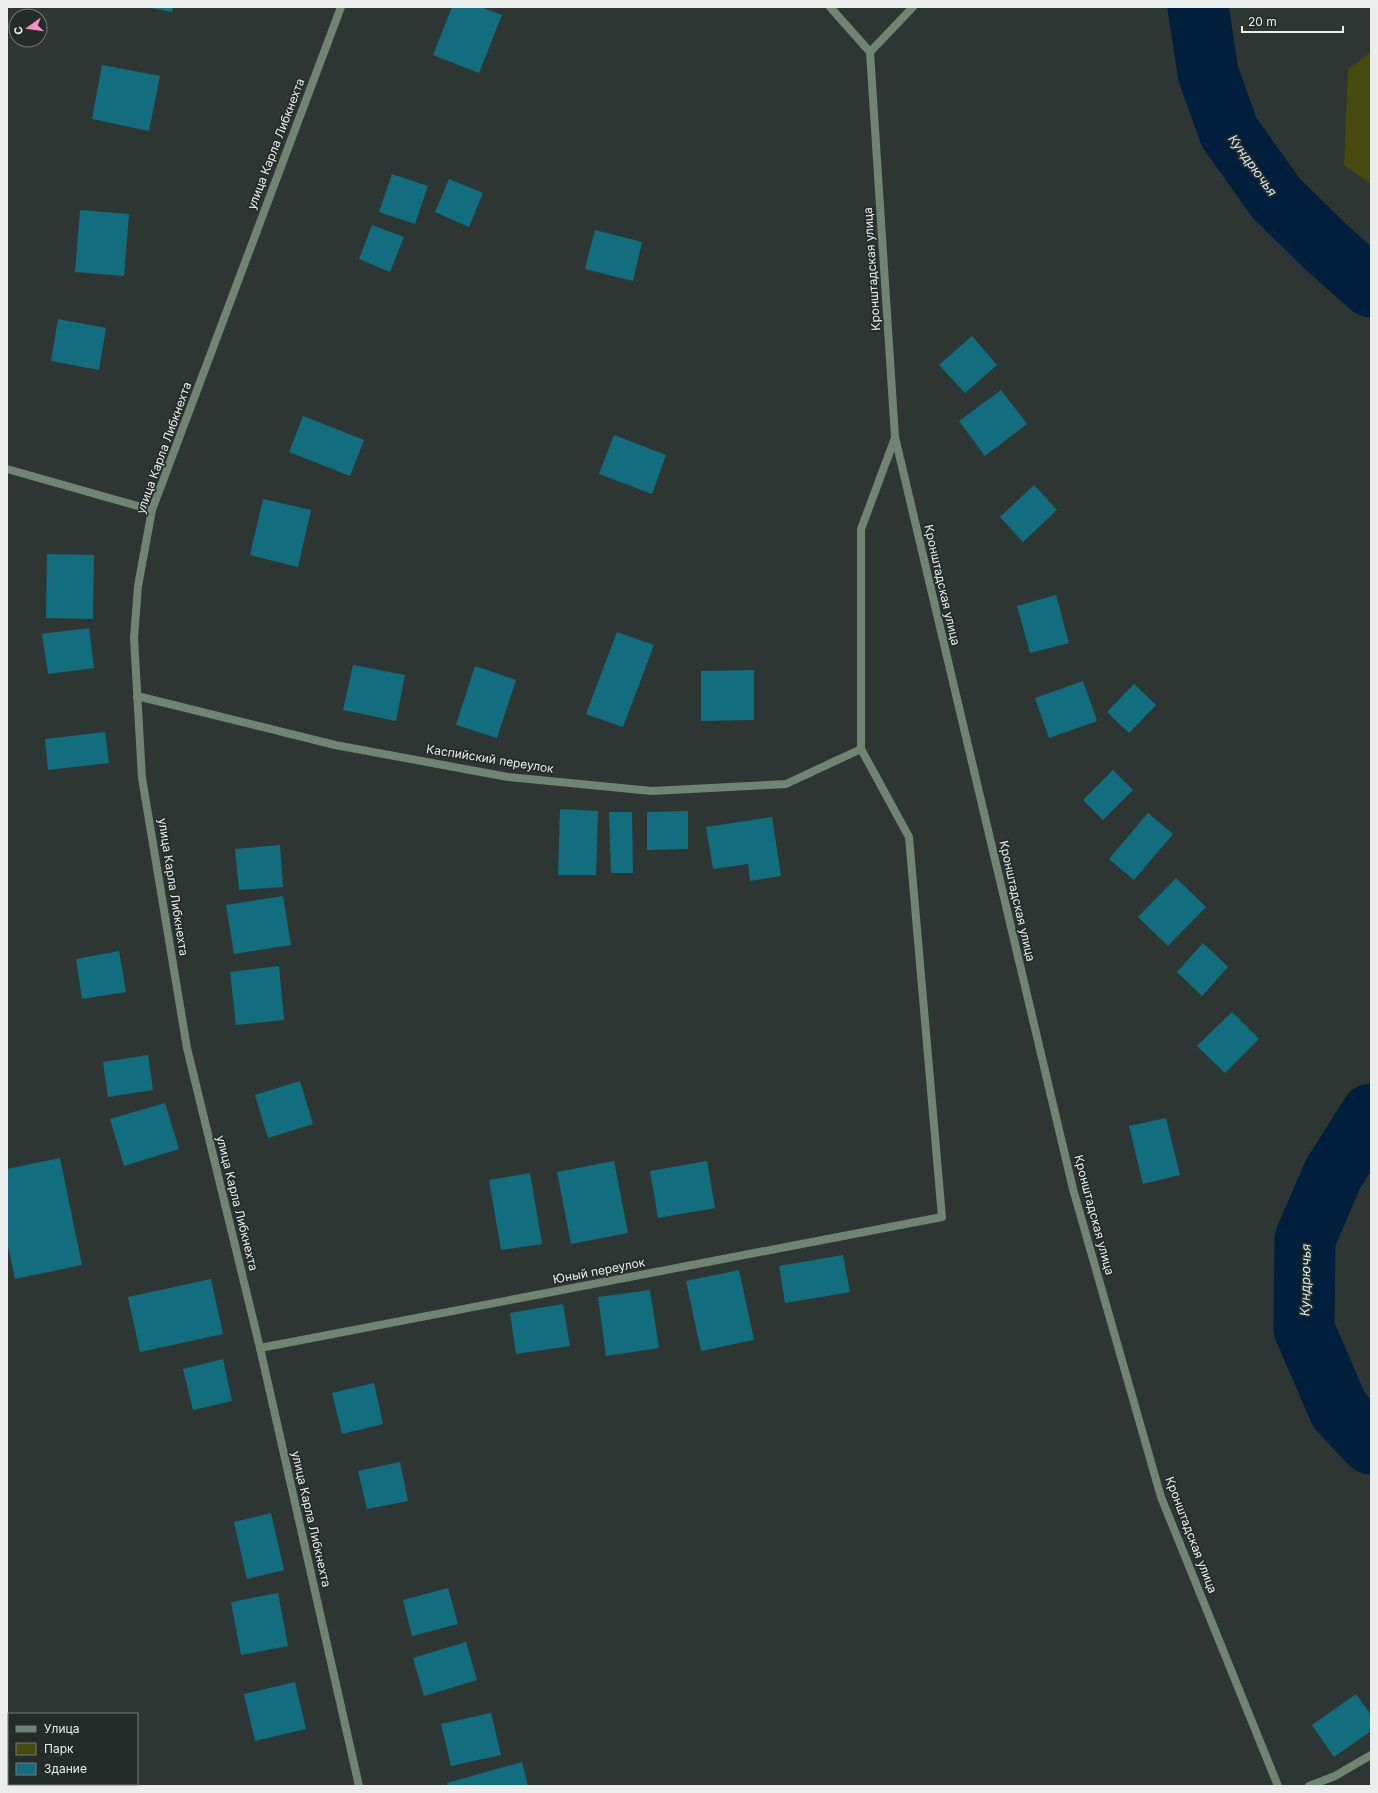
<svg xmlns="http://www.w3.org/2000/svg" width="1378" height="1793" viewBox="0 0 1378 1793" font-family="Inter,sans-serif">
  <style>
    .green { fill: #464b0d }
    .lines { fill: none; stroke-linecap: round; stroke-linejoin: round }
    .river { stroke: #001f3c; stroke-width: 61 }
    .building { fill: #126e7f }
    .minor { stroke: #708471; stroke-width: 8 }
    .labels { text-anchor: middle; stroke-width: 3.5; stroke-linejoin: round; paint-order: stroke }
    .street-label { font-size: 12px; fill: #e9eeed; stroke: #242c2a }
    .water-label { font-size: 13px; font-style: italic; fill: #d7e4f1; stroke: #242c2a }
  </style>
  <rect width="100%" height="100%" fill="#2e3634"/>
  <!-- green -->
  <path class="green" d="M 1371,52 L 1371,184 L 1344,165 L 1348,69 Z"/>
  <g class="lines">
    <!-- river -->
    <g class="river">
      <path d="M 1198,7 L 1208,73 L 1229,132 L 1276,198 L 1327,248 L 1371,287"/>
      <path d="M 1371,1114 L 1333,1174 L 1305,1239 L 1304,1329 L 1339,1410 L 1371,1444"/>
    </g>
  </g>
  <!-- building -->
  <g class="building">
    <path d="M 146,7 L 173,7 L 172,12 Z"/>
    <path d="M 452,7 L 481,7 L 502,15 L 479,73 L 433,55 Z"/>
    <path d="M 102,65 L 160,76 L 149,131 L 92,119 Z"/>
    <path d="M 392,174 L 428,186 L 415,224 L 379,212 Z"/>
    <path d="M 449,179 L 483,193 L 469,227 L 435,212 Z"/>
    <path d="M 80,210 L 129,214 L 124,276 L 75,272 Z"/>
    <path d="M 372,225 L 404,237 L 390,272 L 359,259 Z"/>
    <path d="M 595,230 L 642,242 L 633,281 L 585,269 Z"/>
    <path d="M 58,319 L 106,328 L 99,370 L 51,361 Z"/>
    <path d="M 972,336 L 997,365 L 965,393 L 939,365 Z"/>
    <path d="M 1001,390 L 1027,424 L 985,456 L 959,421 Z"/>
    <path d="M 303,416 L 364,440 L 350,476 L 289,452 Z"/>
    <path d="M 614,435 L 666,455 L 652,494 L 599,474 Z"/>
    <path d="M 1034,485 L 1057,510 L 1023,542 L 1000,517 Z"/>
    <path d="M 263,499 L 311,510 L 298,567 L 250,555 Z"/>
    <path d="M 47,554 L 94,555 L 93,619 L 46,618 Z"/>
    <path d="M 1056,595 L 1069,643 L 1030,653 L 1017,606 Z"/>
    <path d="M 89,628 L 94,668 L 48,674 L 42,634 Z"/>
    <path d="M 617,632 L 654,645 L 623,727 L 586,714 Z"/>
    <path d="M 353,665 L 405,675 L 396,721 L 343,710 Z"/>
    <path d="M 475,666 L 516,680 L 497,738 L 456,725 Z"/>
    <path d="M 754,670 L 754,720 L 701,721 L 701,671 Z"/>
    <path d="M 1083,681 L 1097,721 L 1049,738 L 1035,698 Z"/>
    <path d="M 1134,684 L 1156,705 L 1129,733 L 1107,712 Z"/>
    <path d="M 105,732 L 109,763 L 48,770 L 45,739 Z"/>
    <path d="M 1113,770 L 1133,790 L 1103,820 L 1083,800 Z"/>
    <path d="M 560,809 L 598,811 L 596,875 L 558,875 Z"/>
    <path d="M 688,811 L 688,849 L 647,850 L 647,812 Z"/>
    <path d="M 609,812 L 632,812 L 633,873 L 611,873 Z"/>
    <path d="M 1148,813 L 1173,834 L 1134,880 L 1109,859 Z"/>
    <path d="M 772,817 L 781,876 L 750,881 L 748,864 L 713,869 L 706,827 Z"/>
    <path d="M 280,845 L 283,887 L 239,890 L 235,849 Z"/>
    <path d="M 1176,878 L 1206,907 L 1168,946 L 1138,917 Z"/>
    <path d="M 283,896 L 291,945 L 234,954 L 226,905 Z"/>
    <path d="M 1203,943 L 1228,967 L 1202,996 L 1177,972 Z"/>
    <path d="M 119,951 L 126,992 L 82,999 L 76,959 Z"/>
    <path d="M 279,966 L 284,1020 L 236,1025 L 230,972 Z"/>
    <path d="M 1232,1012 L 1259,1039 L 1225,1073 L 1197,1046 Z"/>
    <path d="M 148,1055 L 153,1090 L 108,1097 L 103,1062 Z"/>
    <path d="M 300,1081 L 313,1124 L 268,1138 L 255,1095 Z"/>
    <path d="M 165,1103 L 179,1149 L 124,1166 L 110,1119 Z"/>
    <path d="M 1166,1118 L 1180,1175 L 1143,1184 L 1129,1126 Z"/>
    <path d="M 60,1158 L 82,1265 L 15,1279 L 7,1241 L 7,1169 Z"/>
    <path d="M 614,1161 L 628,1233 L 571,1244 L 557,1172 Z"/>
    <path d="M 707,1161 L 715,1208 L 658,1218 L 650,1171 Z"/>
    <path d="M 530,1173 L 542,1244 L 501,1250 L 489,1180 Z"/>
    <path d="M 843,1255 L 850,1292 L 785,1303 L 779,1266 Z"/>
    <path d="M 739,1270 L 754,1340 L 701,1351 L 686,1281 Z"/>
    <path d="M 211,1279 L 223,1334 L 140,1352 L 128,1297 Z"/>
    <path d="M 650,1290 L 659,1348 L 606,1356 L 598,1297 Z"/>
    <path d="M 563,1304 L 570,1346 L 516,1354 L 510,1313 Z"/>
    <path d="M 223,1359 L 232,1401 L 193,1410 L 183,1369 Z"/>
    <path d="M 374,1383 L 383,1424 L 342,1434 L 332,1393 Z"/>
    <path d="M 400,1462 L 408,1501 L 367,1509 L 358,1471 Z"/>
    <path d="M 271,1513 L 284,1570 L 247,1579 L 234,1522 Z"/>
    <path d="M 448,1588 L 458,1624 L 412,1636 L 403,1600 Z"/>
    <path d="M 278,1593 L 288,1646 L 241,1655 L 231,1602 Z"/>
    <path d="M 466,1642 L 477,1680 L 424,1696 L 413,1658 Z"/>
    <path d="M 295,1682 L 306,1729 L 255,1741 L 244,1694 Z"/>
    <path d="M 1356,1694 L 1371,1715 L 1371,1731 L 1334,1757 L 1312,1725 Z"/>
    <path d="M 491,1713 L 501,1755 L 451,1766 L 441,1724 Z"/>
    <path d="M 522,1762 L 528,1786 L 448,1786 L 447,1783 Z"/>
  </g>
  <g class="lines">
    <!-- minor -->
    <g class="minor">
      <path d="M 341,7 L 152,510 L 138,586 L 134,638 L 142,778 L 187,1048 L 260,1348 L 359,1786"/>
      <path d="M 830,7 L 870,52 L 895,437 L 1073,1189 L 1161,1497 L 1278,1786"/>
      <path d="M 870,52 L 913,7"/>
      <path d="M 7,469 L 152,510"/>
      <path d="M 137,696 L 335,745 L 508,777 L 652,791 L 786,784 L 861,749"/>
      <path d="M 260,1348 L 942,1217 L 909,837 L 861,749 L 861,529 L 895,438"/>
      <path d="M 1309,1786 L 1335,1776 L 1371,1755"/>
    </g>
  </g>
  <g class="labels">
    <!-- street labels -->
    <g class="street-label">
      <text transform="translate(276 144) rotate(-69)" y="4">улица Карла Либкнехта</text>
      <text transform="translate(872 269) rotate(-94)" y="4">Кронштадская улица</text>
      <text transform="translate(164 448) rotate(-70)" y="4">улица Карла Либкнехта</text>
      <text transform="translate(942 585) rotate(77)" y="4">Кронштадская улица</text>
      <text transform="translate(490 759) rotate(9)" y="4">Каспийский переулок</text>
      <text transform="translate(173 887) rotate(81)" y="4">улица Карла Либкнехта</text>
      <text transform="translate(1017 901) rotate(77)" y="4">Кронштадская улица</text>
      <text transform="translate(237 1203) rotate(76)" y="4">улица Карла Либкнехта</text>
      <text transform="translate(1094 1215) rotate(75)" y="4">Кронштадская улица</text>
      <text transform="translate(599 1271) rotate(-11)" y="4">Юный переулок</text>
      <text transform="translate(311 1519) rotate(77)" y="4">улица Карла Либкнехта</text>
      <text transform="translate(1191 1535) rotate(69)" y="4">Кронштадская улица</text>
    </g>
    <!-- water labels -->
    <g class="water-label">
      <text transform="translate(1253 165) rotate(54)" y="5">Кундрючья</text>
      <text transform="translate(1305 1280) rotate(-89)" y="5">Кундрючья</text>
    </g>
  </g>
  <!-- border -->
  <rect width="1378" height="1793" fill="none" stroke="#e9eeed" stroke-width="16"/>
  <!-- legend -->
  <rect x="8" y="1713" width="130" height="72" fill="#242c2a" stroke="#737a78"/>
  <rect x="16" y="1726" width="20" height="6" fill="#708471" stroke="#737a78"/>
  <text x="44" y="1733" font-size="12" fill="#e9eeed">Улица</text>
  <rect x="16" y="1743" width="20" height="12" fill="#464b0d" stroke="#737a78"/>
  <text x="44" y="1753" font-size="12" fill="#e9eeed">Парк</text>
  <rect x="16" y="1763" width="20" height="12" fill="#126e7f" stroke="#737a78"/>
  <text x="44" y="1773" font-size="12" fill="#e9eeed">Здание</text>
  <!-- north arrow -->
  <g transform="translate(28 28) rotate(256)"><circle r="19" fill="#242c2a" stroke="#737a78"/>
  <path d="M0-3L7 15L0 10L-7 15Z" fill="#fb8fc5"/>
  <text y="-6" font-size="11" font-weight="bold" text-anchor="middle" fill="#e9eeed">С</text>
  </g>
  <!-- scale -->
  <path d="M1242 26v6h101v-6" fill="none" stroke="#e9eeed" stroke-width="2"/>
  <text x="1248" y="26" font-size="12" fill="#e9eeed" stroke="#242c2a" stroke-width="3" paint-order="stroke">20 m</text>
</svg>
